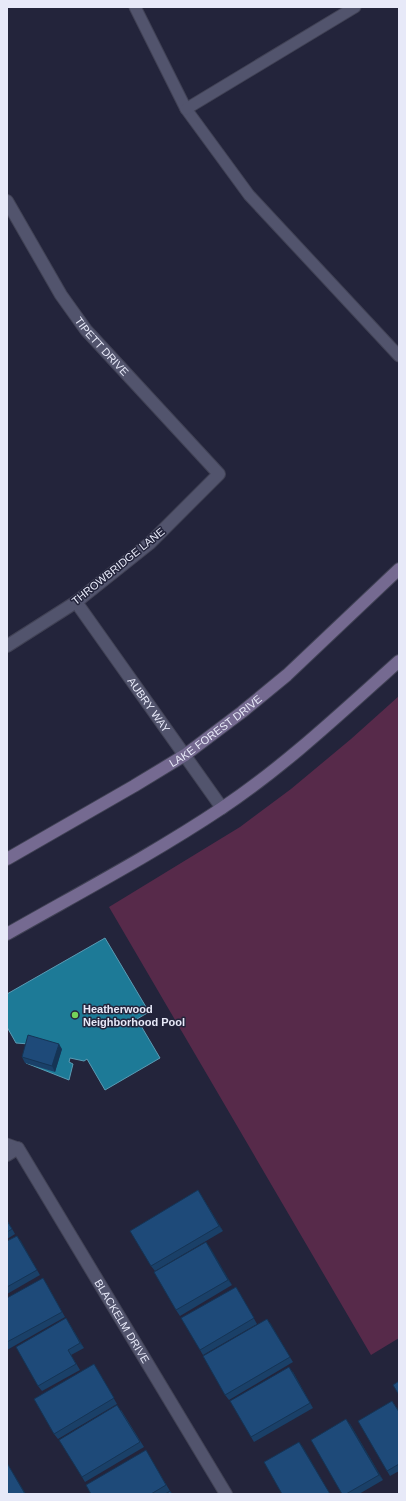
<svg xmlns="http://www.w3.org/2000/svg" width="406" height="1501" viewBox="0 0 406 1501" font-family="Arial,sans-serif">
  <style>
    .green { fill: #572a4a }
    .water { fill: #1d7a97; stroke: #5a9bb4 }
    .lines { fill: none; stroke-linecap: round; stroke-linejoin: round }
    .lane-casing { stroke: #414255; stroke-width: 13 }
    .street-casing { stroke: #414255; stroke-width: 14 }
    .secondary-casing { stroke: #414255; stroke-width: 14 }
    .lane { stroke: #52546d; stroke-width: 11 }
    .street { stroke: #52546d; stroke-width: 12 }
    .secondary { stroke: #756a91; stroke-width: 12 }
    .wall { fill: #1a4068 }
    .shaded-wall { fill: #153455 }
    .building { fill: #1e4a79; stroke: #153455 }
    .poi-dot { fill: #76d25a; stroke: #23243b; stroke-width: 1.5 }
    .labels { text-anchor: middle; stroke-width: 3; stroke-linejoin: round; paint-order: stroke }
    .street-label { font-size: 11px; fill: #e7e9f8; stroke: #23243b }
    .poi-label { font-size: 11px; font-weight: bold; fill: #e7e9f8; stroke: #23243b; text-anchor: start }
  </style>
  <rect width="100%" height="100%" fill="#23243b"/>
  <!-- green -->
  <path class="green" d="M 399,696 L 399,1338 L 371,1355 L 109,907 L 240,827 L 291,789 L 351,739 Z"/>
  <!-- water -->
  <path class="water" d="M 105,938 L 149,1012 L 137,1019 L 160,1058 L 105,1090 L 87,1059 L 84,1061 L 70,1058 L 69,1062 L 73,1064 L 69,1080 L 26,1063 L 29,1044 L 16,1043 L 7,1027 L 7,994 Z"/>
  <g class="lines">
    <!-- lane casing -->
    <g class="lane-casing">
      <g id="lane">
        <path d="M 135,7 L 186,109 L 249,195 L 399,356"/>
        <path d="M 186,109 L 355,7"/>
        <path d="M 7,1144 L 18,1148"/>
      </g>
    </g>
    <!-- street casing -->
    <g class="street-casing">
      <g id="street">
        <path id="s1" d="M 7,201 L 61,295 L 86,330 L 219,474 L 150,543 L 76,602 L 7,646"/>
        <path id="s2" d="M 76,602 L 222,808"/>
        <path id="s3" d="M 7,1155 L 18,1148 L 226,1494"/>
      </g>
    </g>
    <!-- secondary casing -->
    <g class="secondary-casing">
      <g id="secondary">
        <path id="s4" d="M 7,859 L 134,786 L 185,755 L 242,712 L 287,675 L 399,569"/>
        <path d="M 7,934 C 79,893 153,854 222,808 C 285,766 342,712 399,661"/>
      </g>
    </g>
    <!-- lane -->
    <use href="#lane" class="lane"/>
    <!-- street -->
    <use href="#street" class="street"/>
    <!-- secondary -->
    <use href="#secondary" class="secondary"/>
  </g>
  <!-- wall -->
  <g class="wall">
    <path d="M 62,1049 L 55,1072 L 25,1063 L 22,1057 Z"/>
    <path d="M 198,1190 L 223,1231 L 155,1271 L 151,1266 Z"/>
    <path d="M 7,1220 L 15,1234 L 7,1239 Z"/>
    <path d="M 17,1236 L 40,1275 L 7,1294 L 7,1241 Z"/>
    <path d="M 206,1242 L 232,1285 L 180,1316 L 176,1310 Z"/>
    <path d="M 46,1283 L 65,1317 L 7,1350 L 7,1298 Z"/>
    <path d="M 239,1292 L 257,1324 L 203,1355 L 200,1350 Z"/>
    <path d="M 66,1318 L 84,1348 L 71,1355 L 80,1370 L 42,1391 L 38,1386 Z"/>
    <path d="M 267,1319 L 293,1362 L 229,1400 L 225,1395 Z"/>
    <path d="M 94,1364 L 117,1404 L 58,1439 L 54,1434 Z"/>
    <path d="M 293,1372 L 313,1408 L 254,1442 L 251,1437 Z"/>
    <path d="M 392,1401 L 399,1411 L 399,1471 L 390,1476 L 387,1471 Z"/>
    <path d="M 121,1410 L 144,1447 L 85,1482 L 82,1477 Z"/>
    <path d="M 350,1424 L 383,1480 L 359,1494 L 342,1494 Z"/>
    <path d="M 149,1456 L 170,1491 L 164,1494 L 91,1494 Z"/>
  </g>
  <!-- shaded-wall -->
  <g class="shaded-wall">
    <path d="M 59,1044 L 62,1049 L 55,1072 L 52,1066 Z"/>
    <path d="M 198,1190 L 201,1195 L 223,1231 L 219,1226 Z"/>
    <path d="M 17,1236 L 21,1241 L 40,1275 L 37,1270 Z"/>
    <path d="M 206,1242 L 210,1247 L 232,1285 L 228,1280 Z"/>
    <path d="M 66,1318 L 84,1348 L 80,1343 Z"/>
    <path d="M 267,1319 L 271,1324 L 293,1362 L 290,1357 Z"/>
    <path d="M 289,1367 L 293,1372 L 313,1408 L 310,1403 Z"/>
    <path d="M 346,1419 L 350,1424 L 383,1480 L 379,1475 Z"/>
    <path d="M 299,1442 L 303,1447 L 330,1494 Z"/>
    <path d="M 7,1463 L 9,1466 L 26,1494 L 25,1494 Z"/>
  </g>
  <!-- building -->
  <g class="building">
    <path d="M 28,1035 L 59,1044 L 52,1066 L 22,1057 Z"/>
    <path d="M 198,1190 L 219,1226 L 151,1266 L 130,1231 Z"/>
    <path d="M 7,1221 L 12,1229 L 7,1232 Z"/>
    <path d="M 17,1236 L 37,1270 L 7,1287 L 7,1241 Z"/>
    <path d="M 206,1242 L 228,1280 L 176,1310 L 154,1272 Z"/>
    <path d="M 43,1278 L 62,1312 L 7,1342 L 7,1298 Z"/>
    <path d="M 236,1287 L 254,1318 L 200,1350 L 181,1318 Z"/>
    <path d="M 66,1318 L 80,1343 L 68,1350 L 76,1364 L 38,1386 L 16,1347 Z"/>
    <path d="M 267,1319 L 290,1357 L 225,1395 L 203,1356 Z"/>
    <path d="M 94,1364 L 114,1398 L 54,1434 L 34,1399 Z"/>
    <path d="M 289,1367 L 310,1403 L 251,1437 L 230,1401 Z"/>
    <path d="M 399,1381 L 399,1395 L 393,1385 Z"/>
    <path d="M 392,1401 L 399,1412 L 399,1464 L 387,1471 L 358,1421 Z"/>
    <path d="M 117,1405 L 140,1442 L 82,1477 L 59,1440 Z"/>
    <path d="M 346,1419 L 379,1475 L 346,1494 L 342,1494 L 311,1440 Z"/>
    <path d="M 299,1442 L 330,1494 L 282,1494 L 264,1462 Z"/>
    <path d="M 146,1450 L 166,1485 L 151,1494 L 91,1494 L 86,1485 Z"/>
    <path d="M 7,1463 L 25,1494 L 7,1494 Z"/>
    <path d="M 170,1491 L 172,1494 L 166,1494 Z"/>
  </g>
  <!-- markers -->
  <circle class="poi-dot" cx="75" cy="1015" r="4"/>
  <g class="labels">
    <!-- street labels -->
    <g class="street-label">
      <text dy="4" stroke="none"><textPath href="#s1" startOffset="174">TIPETT DRIVE</textPath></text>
      <text transform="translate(118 566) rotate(-39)" y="4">THROWBRIDGE LANE</text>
      <text dy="4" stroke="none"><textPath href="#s2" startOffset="126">AUBRY WAY</textPath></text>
      <text dy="4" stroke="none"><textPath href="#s4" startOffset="245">LAKE FOREST DRIVE</textPath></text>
      <text dy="4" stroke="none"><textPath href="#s3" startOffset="215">BLACKELM DRIVE</textPath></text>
    </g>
    <!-- poi labels -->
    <g class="poi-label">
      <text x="83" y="1013">Heatherwood<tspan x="83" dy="13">Neighborhood Pool</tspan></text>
    </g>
  </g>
  <!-- border -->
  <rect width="406" height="1501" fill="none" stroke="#e7e9f8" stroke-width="16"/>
</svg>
